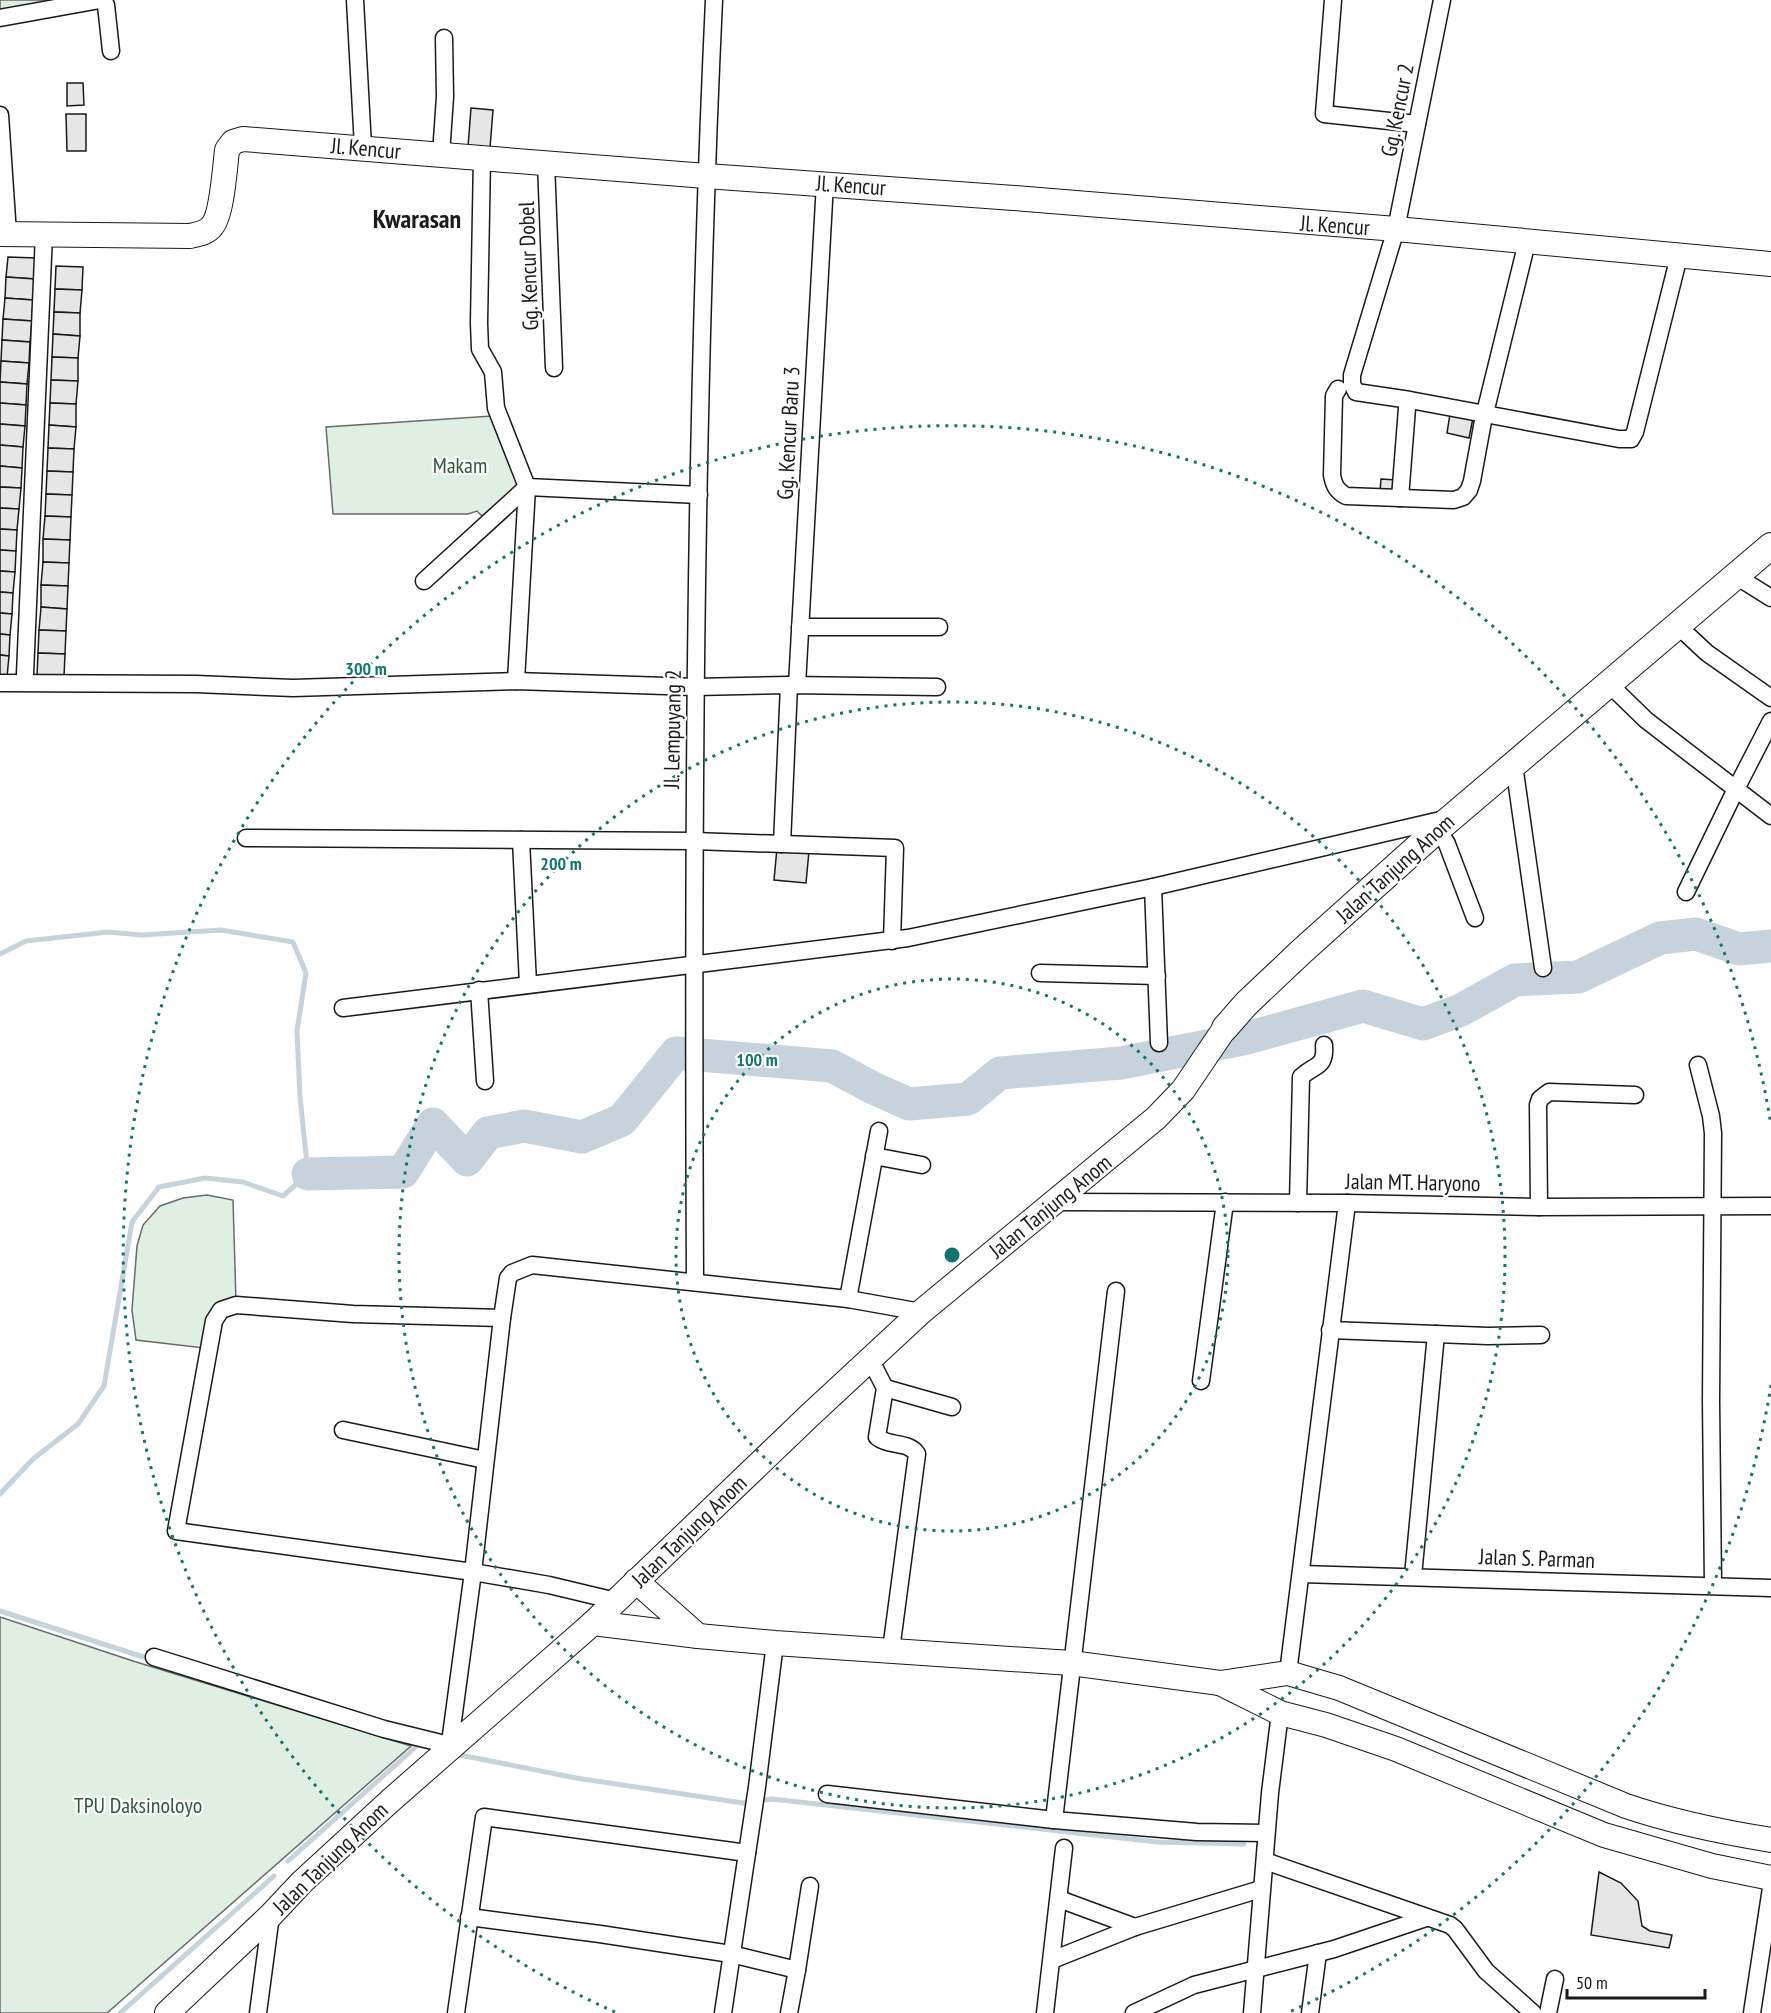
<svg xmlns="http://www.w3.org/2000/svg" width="1771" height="2013" viewBox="0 0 1771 2013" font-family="'PT Sans Narrow',sans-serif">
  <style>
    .green { fill: #e0efe3; stroke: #6a6a6a; stroke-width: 1.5 }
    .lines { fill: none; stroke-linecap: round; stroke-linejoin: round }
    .stream { stroke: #c6d2dc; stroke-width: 5 }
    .river { stroke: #c6d2dc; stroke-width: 33 }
    .building { fill: #e6e6e6; stroke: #1a1a1a; stroke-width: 1.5 }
    .street-casing { stroke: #1a1a1a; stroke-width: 19 }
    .secondary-casing { stroke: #1a1a1a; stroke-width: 26 }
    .primary-casing { stroke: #1a1a1a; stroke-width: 28 }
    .street { stroke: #fff; stroke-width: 16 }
    .secondary { stroke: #fff; stroke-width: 24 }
    .primary { stroke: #fff; stroke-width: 26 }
    .ring { fill: none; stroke: #0f766e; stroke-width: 3; stroke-dasharray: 3 6 }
    .labels { text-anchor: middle; stroke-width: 4.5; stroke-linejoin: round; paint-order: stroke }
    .street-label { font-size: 22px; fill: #1a1a1a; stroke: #fff }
    .park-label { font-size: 22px; fill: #2b5a34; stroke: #fff }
    .quarter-label { font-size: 26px; font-weight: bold; fill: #1a1a1a; stroke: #fff }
    .centre { fill: #0f766e; stroke: #fff; stroke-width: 3 }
    .ring-label { font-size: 18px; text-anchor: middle; font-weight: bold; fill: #0f766e; stroke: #fff; stroke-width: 4.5; stroke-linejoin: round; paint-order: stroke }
  </style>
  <rect width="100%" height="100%" fill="#fff"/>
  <!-- green -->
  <g class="green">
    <path d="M 0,0 L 76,0 L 0,11 Z"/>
    <path d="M 492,416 L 520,485 L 482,516 L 477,511 L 468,514 L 333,514 L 326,427 Z"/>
    <path d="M 207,1195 L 233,1200 L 236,1302 L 204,1348 L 136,1340 L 132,1310 L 137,1246 L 143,1225 L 160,1206 L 183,1198 Z"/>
    <path d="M 0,1617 L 133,1661 L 411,1746 L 107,2013 L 0,2013 Z"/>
  </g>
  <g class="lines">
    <!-- stream -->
    <g class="stream">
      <path d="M 0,954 L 26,941 L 108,932 L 142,935 L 221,930 L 293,942 L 306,973 L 297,1031 L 300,1097 L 308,1174 L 283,1196 L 243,1182 L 205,1178 L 159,1187 L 132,1222 L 104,1386 L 78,1424 L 33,1459 L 0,1494"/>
      <path d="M 0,1611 L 153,1660"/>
      <path d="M 455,1754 L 576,1778 L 743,1803 L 772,1799 L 1157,1842 L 1244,1844"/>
      <path d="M 288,1861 L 419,1744"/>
      <path d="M 120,2013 L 274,1876"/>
    </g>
    <!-- river -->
    <path class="river" d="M 308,1174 L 403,1172 L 433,1124 L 467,1160 L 488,1133 L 524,1126 L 582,1137 L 622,1120 L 676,1053 L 832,1066 L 873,1088 L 909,1104 L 968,1099 L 1000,1073 L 1121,1063 L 1243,1039 L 1363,1006 L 1423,1024 L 1461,1010 L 1515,980 L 1578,977 L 1660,938 L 1696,934 L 1739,949 L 1771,946"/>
  </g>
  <!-- building -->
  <g class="building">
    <path d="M 67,83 L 83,83 L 84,105 L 67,106 Z"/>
    <path d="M 471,108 L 493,110 L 490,148 L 468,147 Z"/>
    <path d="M 66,114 L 86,114 L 86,151 L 67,151 Z"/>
    <path d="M 8,257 L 36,258 L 35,279 L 6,277 Z"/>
    <path d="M 56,266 L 83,267 L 82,290 L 55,289 Z"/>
    <path d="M 6,277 L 35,279 L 33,300 L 5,298 Z"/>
    <path d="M 55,289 L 82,290 L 80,313 L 54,312 Z"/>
    <path d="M 5,298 L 33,300 L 32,321 L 3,319 Z"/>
    <path d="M 54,312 L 80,313 L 80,336 L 53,334 Z"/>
    <path d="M 3,319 L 32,321 L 30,342 L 2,340 Z"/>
    <path d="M 53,334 L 80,336 L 78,358 L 52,357 Z"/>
    <path d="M 2,340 L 30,342 L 29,363 L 1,361 Z"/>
    <path d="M 52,357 L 78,358 L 78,381 L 51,380 Z"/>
    <path d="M 1,361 L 29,363 L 27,384 L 0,382 Z"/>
    <path d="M 51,380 L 78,381 L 76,404 L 50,403 Z"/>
    <path d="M 0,382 L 27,384 L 26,405 L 0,403 Z"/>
    <path d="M 0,403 L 26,405 L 25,426 L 0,424 Z"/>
    <path d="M 50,403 L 76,404 L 76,427 L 49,425 Z"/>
    <path d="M 1450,414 L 1473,418 L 1469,438 L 1447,433 Z"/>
    <path d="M 0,424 L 25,426 L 23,447 L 0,445 Z"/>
    <path d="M 49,425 L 76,427 L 74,449 L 48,448 Z"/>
    <path d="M 0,445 L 23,447 L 22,468 L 0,466 Z"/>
    <path d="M 48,448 L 74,449 L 73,472 L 47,471 Z"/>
    <path d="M 0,466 L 22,468 L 21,488 L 0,487 Z"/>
    <path d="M 47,471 L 73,472 L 72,495 L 46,494 Z"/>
    <path d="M 1381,479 L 1397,480 L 1395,493 L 1380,491 Z"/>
    <path d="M 0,487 L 21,488 L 19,509 L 0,508 Z"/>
    <path d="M 46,494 L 72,495 L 71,517 L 45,516 Z"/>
    <path d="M 0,508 L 19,509 L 17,530 L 0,529 Z"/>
    <path d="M 45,516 L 71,517 L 70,540 L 43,539 Z"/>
    <path d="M 0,529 L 17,530 L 16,551 L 0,550 Z"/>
    <path d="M 43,539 L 70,540 L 69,563 L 43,562 Z"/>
    <path d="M 0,550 L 16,551 L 15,572 L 0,571 Z"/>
    <path d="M 43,562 L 69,563 L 68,586 L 41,585 Z"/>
    <path d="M 0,571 L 15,572 L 13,593 L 0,592 Z"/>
    <path d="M 41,585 L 68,586 L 67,609 L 41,607 Z"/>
    <path d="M 0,592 L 13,593 L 12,614 L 0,613 Z"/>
    <path d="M 41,607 L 67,609 L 66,631 L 39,630 Z"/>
    <path d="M 0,613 L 12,614 L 10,635 L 0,634 Z"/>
    <path d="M 39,630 L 66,631 L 65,654 L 38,653 Z"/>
    <path d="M 0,634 L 10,635 L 9,656 L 0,655 Z"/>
    <path d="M 38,653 L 65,654 L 64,677 L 37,676 Z"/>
    <path d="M 0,655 L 9,656 L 7,677 L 0,676 Z"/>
    <path d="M 777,848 L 809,851 L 806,883 L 774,880 Z"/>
    <path d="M 1599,1872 L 1621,1883 L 1638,1901 L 1642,1926 L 1650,1931 L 1672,1935 L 1669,1948 L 1591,1935 Z"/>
  </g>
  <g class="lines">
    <!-- street casing -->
    <g class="street-casing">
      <g id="street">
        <path d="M 103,0 L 106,5 L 111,51"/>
        <path d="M 355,0 L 363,147"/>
        <path d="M 1333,0 L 1324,114 L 1417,124"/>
        <path d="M 1442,0 L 1396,229 L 1352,375 L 1352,384 L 1356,392 L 1410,400 L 1619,439 L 1631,439 L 1635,432 L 1679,256"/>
        <path d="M 0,18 L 100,0"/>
        <path d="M 0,115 L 8,234"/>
        <path d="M 441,154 L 445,97 L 444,38"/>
        <path d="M 482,157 L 479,323 L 480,349 L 493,372 L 496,408 L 527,487 L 516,681"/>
        <path d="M 546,163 L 554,368"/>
        <path d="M 1338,389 L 1334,396 L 1332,475 C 1334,486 1337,491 1346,496 L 1454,500 L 1463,497 L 1469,490 L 1472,481 L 1483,421 L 1527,242"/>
        <path d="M 527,487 L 699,495"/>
        <path d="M 1400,498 L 1407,408"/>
        <path d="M 1736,576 L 1771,598"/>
        <path d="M 424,581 L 527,487"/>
        <path d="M 1678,626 L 1707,653 L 1771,698"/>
        <path d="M 800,627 L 939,627"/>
        <path d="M 25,674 L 44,234"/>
        <path d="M 0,683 L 196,684 L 293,688 L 516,681 L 695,687 L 789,685 L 937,687"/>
        <path d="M 1609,684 L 1646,720 L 1771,816"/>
        <path d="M 797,685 L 825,183"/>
        <path d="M 1514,765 L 1543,968"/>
        <path d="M 1438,829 L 1447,844 L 1475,918"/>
        <path d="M 246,838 L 694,841 L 895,848 L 892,941"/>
        <path d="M 521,840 L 528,984"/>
        <path d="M 782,844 L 789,685"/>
        <path d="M 1153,887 L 1159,1043"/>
        <path d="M 1686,892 L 1736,789 L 1771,721"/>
        <path d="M 1040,973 L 1157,976"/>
        <path d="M 479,990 L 485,1081"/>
        <path d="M 343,1008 L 908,938 L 1153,887 L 1445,819"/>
        <path d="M 1698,1065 L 1711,1116 L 1713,1133 L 1711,1401 L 1713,1585"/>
        <path d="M 874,1156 L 922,1165"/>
        <path d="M 1053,1202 L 1347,1203 L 1539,1207 L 1771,1206"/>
        <path d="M 1298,1203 L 1301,1077 C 1314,1064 1326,1069 1324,1045"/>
        <path d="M 1539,1207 L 1538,1105 L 1540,1099 L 1549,1092 L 1635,1095"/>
        <path d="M 695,1282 C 693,854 694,427 714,0"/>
        <path d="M 848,1299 L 879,1131"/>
        <path d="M 502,1318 L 353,1314 L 236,1305 L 221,1310 L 214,1321 L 176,1531 L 473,1572 L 549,1585 L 616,1601"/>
        <path d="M 1330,1330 L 1488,1336 L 1541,1335"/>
        <path d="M 870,1359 L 885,1388 L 877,1437 C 889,1447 909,1441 917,1454 L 891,1650"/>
        <path d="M 1201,1381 L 1225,1202"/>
        <path d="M 885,1388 L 952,1407"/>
        <path d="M 343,1430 L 485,1460"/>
        <path d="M 1301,1574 L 1771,1588"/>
        <path d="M 1413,1576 L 1436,1334"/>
        <path d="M 154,1657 L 384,1729 L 449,1745"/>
        <path d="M 1288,1673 L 1347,1203"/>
        <path d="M 449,1750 L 473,1572 L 502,1318 L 508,1278 L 512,1273 L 532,1265 L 848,1299 L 921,1312"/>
        <path d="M 827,1794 L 1054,1820 L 1116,1291"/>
        <path d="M 1054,1820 L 1197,1832 L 1266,1833"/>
        <path d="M 1265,1861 L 1450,1925 L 1455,1929 L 1486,1971 L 1533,2013"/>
        <path d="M 1059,1899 L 1135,1927"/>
        <path d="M 469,1917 L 600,1934 L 731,1954 L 797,1970 L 789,2013"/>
        <path d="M 1052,1960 L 1135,1927 L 1261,1889"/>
        <path d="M 797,1970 L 810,1886"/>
        <path d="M 258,2013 L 271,1915"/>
        <path d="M 456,2013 L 484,1817 L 747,1853"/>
        <path d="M 723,2013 L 757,1787 L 775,1643"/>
        <path d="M 1045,2013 L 1064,1848"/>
        <path d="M 1134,2013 L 1194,1985 L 1334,1949 L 1426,1918"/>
        <path d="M 1252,2013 L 1270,1793 L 1280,1713"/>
        <path d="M 1310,2013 L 1318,1953"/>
        <path d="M 1548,2013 L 1555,1979"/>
        <path d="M 1752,2013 L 1771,1888"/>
      </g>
    </g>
    <!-- secondary casing -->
    <g class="secondary-casing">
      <g id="secondary">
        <path d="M 0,234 L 190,236 C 198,234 207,233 212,226 C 222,215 225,167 227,150 L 233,142 L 243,139 L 706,176 L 1014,198 L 1396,229 L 1771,264"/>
        <path d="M 636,1581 L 698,1636"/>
        <path d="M 593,1623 L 698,1636 L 775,1643 L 1071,1663 L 1220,1683 L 1288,1673 L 1339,1688 L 1626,1806 C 1673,1822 1722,1832 1771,1840"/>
        <path d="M 1220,1683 L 1280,1713 L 1326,1725 L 1396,1749 L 1604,1835 L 1712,1866 L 1771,1878"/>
        <path d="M 167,2013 L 271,1915 L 302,1882 L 390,1801 L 593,1623 L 809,1416 L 921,1312 L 1156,1118 L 1183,1090 L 1225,1028"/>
      </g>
    </g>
    <!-- primary casing -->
    <g class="primary-casing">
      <path id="primary" d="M 1225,1028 L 1246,1004 L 1302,951 L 1438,829 L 1771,546"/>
    </g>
    <!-- street -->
    <use href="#street" class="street"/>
    <!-- secondary -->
    <use href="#secondary" class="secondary"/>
    <!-- primary -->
    <use href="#primary" class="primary"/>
  </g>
  <!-- distance rings -->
  <g class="ring">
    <circle cx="952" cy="1255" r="276"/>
    <circle cx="952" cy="1255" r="553"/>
    <path d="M1771 1385A829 829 0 0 1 1289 2012M615 2012A829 829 0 1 1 1771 1125"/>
  </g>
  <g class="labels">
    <!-- street labels -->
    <g class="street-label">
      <text transform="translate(1397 110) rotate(-79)" y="8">Gg. Kencur 2</text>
      <text transform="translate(366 148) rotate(5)" y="8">Jl. Kencur</text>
      <text transform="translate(851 185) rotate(4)" y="8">Jl. Kencur</text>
      <text transform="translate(1335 225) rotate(4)" y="8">Jl. Kencur</text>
      <text transform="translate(528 266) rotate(-92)" y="8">Gg. Kencur Dobel</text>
      <text transform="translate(788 433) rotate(-87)" y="8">Gg. Kencur Baru 3</text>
      <text transform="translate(672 729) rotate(-89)" y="8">Jl. Lempuyang 2</text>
      <text transform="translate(1395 868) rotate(-42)" y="8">Jalan Tanjung Anom</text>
      <text transform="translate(1413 1182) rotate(1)" y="8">Jalan MT. Haryono</text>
      <text transform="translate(1050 1206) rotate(-39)" y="8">Jalan Tanjung Anom</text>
      <text transform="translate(689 1531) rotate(-44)" y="8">Jalan Tanjung Anom</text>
      <text transform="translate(1537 1558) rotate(2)" y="8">Jalan S. Parman</text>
      <text transform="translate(330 1858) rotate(-44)" y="8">Jalan Tanjung Anom</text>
    </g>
    <!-- park labels -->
    <g class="park-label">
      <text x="460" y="473">Makam</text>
      <text x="138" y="1813">TPU Daksinoloyo</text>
    </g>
    <!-- quarter labels -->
    <g class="quarter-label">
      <text x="417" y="228">Kwarasan</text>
    </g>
  </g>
  <circle cx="952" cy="1255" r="9" class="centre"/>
  <g class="ring-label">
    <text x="366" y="675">300 m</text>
    <text x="561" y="870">200 m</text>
    <text x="757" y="1066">100 m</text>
  </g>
  <!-- scale -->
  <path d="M1567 1989v9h138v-9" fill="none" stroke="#1a1a1a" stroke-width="3"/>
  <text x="1576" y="1989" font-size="18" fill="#1a1a1a" stroke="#ffffff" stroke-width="4.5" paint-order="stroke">50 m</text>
</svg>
